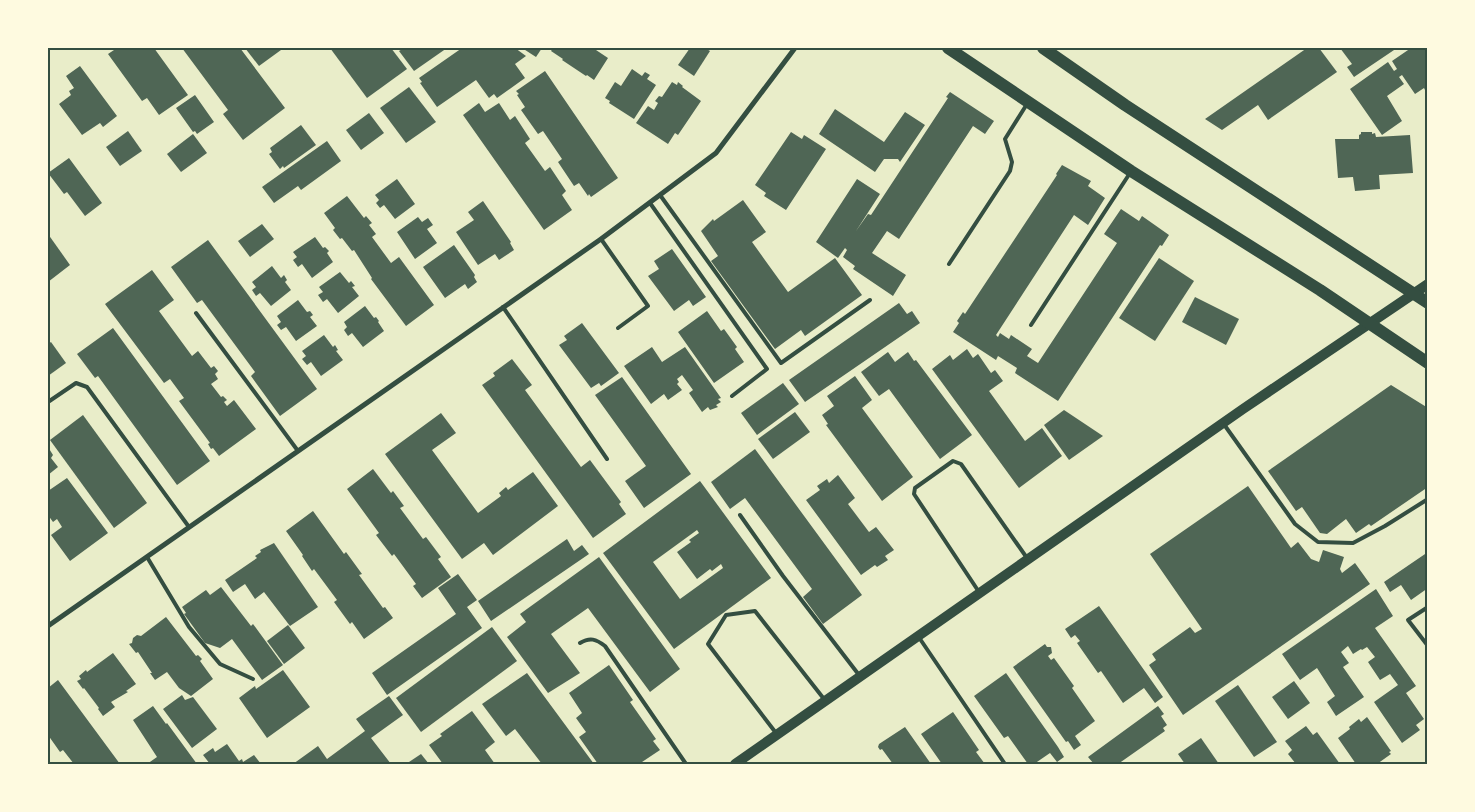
<svg xmlns="http://www.w3.org/2000/svg" width="1475" height="812" viewBox="0 0 1475 812" font-family="Ubuntu,sans-serif">
  <style>
    .building { fill: #4f6655; fill-rule: evenodd }
    .lines { fill: none; stroke-linecap: round; stroke-linejoin: round }
    .service { stroke: #344e41; stroke-width: 4 }
    .minor { stroke: #344e41; stroke-width: 5 }
    .secondary { stroke: #344e41; stroke-width: 10 }
    .primary { stroke: #344e41; stroke-width: 12 }
    .neatline { fill: none; stroke: #344e41; stroke-width: 2 }
  </style>
  <rect width="100%" height="100%" fill="#e9edc9"/>
  <!-- building -->
  <g class="building">
    <path d="M 117,48 L 154,48 L 188,95 L 159,115 L 147,98 L 142,101 L 108,54 Z"/>
    <path d="M 182,48 L 240,48 L 285,108 L 243,140 L 223,114 L 228,110 Z"/>
    <path d="M 245,48 L 279,48 L 281,50 L 259,66 Z"/>
    <path d="M 330,48 L 391,48 L 407,69 L 367,98 Z"/>
    <path d="M 404,48 L 447,48 L 414,71 L 399,51 Z"/>
    <path d="M 462,48 L 504,48 L 506,50 L 509,48 L 515,48 L 526,56 L 515,64 L 525,78 L 497,98 L 494,94 L 489,98 L 476,80 L 437,107 L 420,83 L 422,82 L 419,78 Z"/>
    <path d="M 522,48 L 542,48 L 536,57 Z"/>
    <path d="M 553,48 L 593,48 L 608,58 L 594,80 L 587,75 L 586,76 L 562,60 L 563,59 L 551,51 Z"/>
    <path d="M 690,48 L 705,48 L 710,51 L 694,76 L 678,65 Z"/>
    <path d="M 1307,48 L 1319,48 L 1337,72 L 1268,120 L 1258,105 L 1222,130 L 1205,119 Z"/>
    <path d="M 1340,48 L 1397,48 L 1354,77 L 1347,67 L 1352,64 Z"/>
    <path d="M 1411,48 L 1428,48 L 1428,91 L 1426,92 L 1424,88 L 1415,94 L 1402,75 L 1399,77 L 1404,84 L 1387,96 L 1402,121 L 1382,135 L 1350,89 L 1388,62 L 1394,71 L 1397,69 L 1392,61 Z"/>
    <path d="M 80,66 L 117,116 L 103,127 L 100,123 L 82,135 L 59,104 L 71,95 L 69,91 L 74,88 L 66,76 Z"/>
    <path d="M 632,69 L 642,76 L 645,72 L 650,75 L 647,79 L 656,85 L 634,119 L 609,103 L 610,101 L 605,98 L 615,82 L 621,86 Z"/>
    <path d="M 545,71 L 618,178 L 591,197 L 589,194 L 588,196 L 579,183 L 574,186 L 558,162 L 562,159 L 543,131 L 538,134 L 521,110 L 525,107 L 517,95 L 519,94 L 516,91 Z"/>
    <path d="M 672,82 L 677,85 L 678,82 L 683,86 L 682,87 L 701,101 L 678,135 L 675,133 L 668,144 L 636,123 L 648,106 L 654,110 L 658,103 L 655,101 L 659,96 L 662,97 Z"/>
    <path d="M 409,87 L 436,122 L 406,143 L 380,108 Z"/>
    <path d="M 950,92 L 994,121 L 985,134 L 973,126 L 899,239 L 887,231 L 872,253 L 906,275 L 893,296 L 853,269 L 855,266 L 843,257 L 847,250 L 845,248 L 838,258 L 816,242 L 857,179 L 880,194 L 856,231 L 868,214 L 871,215 L 948,98 L 946,97 Z"/>
    <path d="M 195,95 L 214,122 L 197,134 L 195,131 L 193,132 L 176,108 Z"/>
    <path d="M 479,103 L 485,112 L 499,103 L 510,120 L 515,116 L 530,139 L 525,143 L 545,171 L 550,167 L 566,191 L 562,195 L 572,210 L 544,230 L 463,115 Z"/>
    <path d="M 835,109 L 884,142 L 905,112 L 925,125 L 900,162 L 898,159 L 884,159 L 875,172 L 819,134 Z"/>
    <path d="M 369,113 L 384,133 L 361,150 L 346,130 Z"/>
    <path d="M 301,125 L 316,145 L 284,168 L 283,166 L 280,169 L 269,154 L 272,152 L 270,148 Z"/>
    <path d="M 128,131 L 142,151 L 120,166 L 106,147 Z"/>
    <path d="M 791,132 L 802,139 L 804,135 L 826,149 L 786,210 L 764,196 L 766,193 L 755,185 Z"/>
    <path d="M 1361,132 L 1372,132 L 1372,134 L 1375,133 L 1376,137 L 1410,135 L 1413,173 L 1379,175 L 1380,189 L 1355,191 L 1353,177 L 1338,178 L 1335,139 L 1359,139 L 1359,135 L 1361,134 Z"/>
    <path d="M 193,134 L 207,153 L 181,172 L 167,154 Z"/>
    <path d="M 327,141 L 341,161 L 301,190 L 298,186 L 274,203 L 262,187 Z"/>
    <path d="M 69,158 L 102,203 L 85,216 L 67,192 L 64,194 L 48,173 Z"/>
    <path d="M 1062,165 L 1091,181 L 1088,186 L 1105,198 L 1088,225 L 1074,215 L 996,335 L 998,337 L 1000,333 L 1009,339 L 1011,335 L 1032,349 L 1027,356 L 1038,363 L 1117,243 L 1104,234 L 1121,209 L 1139,221 L 1142,216 L 1169,235 L 1162,246 L 1160,245 L 1058,401 L 1015,373 L 1017,368 L 998,356 L 996,360 L 953,332 L 959,323 L 957,321 L 963,312 L 965,314 L 1057,175 L 1056,174 Z"/>
    <path d="M 397,179 L 415,204 L 395,219 L 384,205 L 380,208 L 376,203 L 379,200 L 375,195 Z"/>
    <path d="M 347,196 L 364,218 L 366,216 L 372,223 L 369,225 L 376,234 L 372,237 L 391,263 L 399,257 L 434,305 L 406,326 L 371,279 L 372,278 L 354,250 L 352,251 L 342,238 L 340,239 L 333,230 L 335,228 L 324,213 Z"/>
    <path d="M 743,200 L 766,232 L 752,242 L 788,292 L 835,258 L 862,295 L 805,336 L 801,330 L 775,349 L 711,261 L 718,256 L 701,231 L 713,219 L 714,221 Z"/>
    <path d="M 483,201 L 511,242 L 510,243 L 514,250 L 499,260 L 495,254 L 478,265 L 456,232 L 474,220 L 468,212 Z"/>
    <path d="M 418,217 L 422,222 L 428,218 L 433,225 L 427,229 L 437,243 L 415,259 L 397,232 Z"/>
    <path d="M 262,224 L 274,239 L 250,257 L 238,241 Z"/>
    <path d="M 48,234 L 70,265 L 48,282 Z"/>
    <path d="M 315,237 L 323,248 L 325,247 L 329,251 L 327,253 L 333,262 L 312,278 L 302,264 L 298,267 L 293,260 L 297,257 L 293,252 Z"/>
    <path d="M 208,240 L 317,389 L 280,416 L 251,376 L 255,372 L 202,300 L 197,303 L 171,267 Z"/>
    <path d="M 454,245 L 475,275 L 474,277 L 477,282 L 468,289 L 465,284 L 445,298 L 423,267 Z"/>
    <path d="M 672,249 L 706,297 L 693,306 L 689,300 L 674,311 L 648,276 L 659,269 L 654,261 Z"/>
    <path d="M 1159,258 L 1194,281 L 1155,341 L 1119,318 Z"/>
    <path d="M 272,266 L 281,278 L 284,275 L 287,280 L 285,282 L 291,290 L 271,306 L 260,293 L 256,296 L 252,290 L 256,287 L 252,282 Z"/>
    <path d="M 152,270 L 174,300 L 159,311 L 192,356 L 198,351 L 211,368 L 214,366 L 218,371 L 215,374 L 218,379 L 211,384 L 221,397 L 223,396 L 227,400 L 224,402 L 227,406 L 234,400 L 256,429 L 219,456 L 213,448 L 211,449 L 208,444 L 210,443 L 179,401 L 184,398 L 170,379 L 164,383 L 105,304 Z"/>
    <path d="M 340,272 L 349,283 L 351,281 L 355,286 L 352,287 L 359,296 L 338,313 L 327,299 L 323,302 L 318,295 L 323,292 L 319,287 Z"/>
    <path d="M 1195,297 L 1239,319 L 1226,345 L 1182,322 Z"/>
    <path d="M 298,300 L 307,312 L 310,311 L 313,315 L 310,317 L 317,326 L 296,341 L 286,327 L 281,330 L 277,325 L 281,322 L 277,316 Z"/>
    <path d="M 899,303 L 907,314 L 912,311 L 920,323 L 805,402 L 789,380 Z"/>
    <path d="M 365,306 L 374,318 L 376,317 L 379,321 L 378,322 L 384,331 L 363,347 L 352,333 L 348,336 L 344,330 L 347,327 L 344,322 Z"/>
    <path d="M 707,311 L 721,331 L 724,329 L 737,347 L 735,349 L 744,362 L 714,383 L 678,332 Z"/>
    <path d="M 582,323 L 619,373 L 601,386 L 599,383 L 591,388 L 559,345 L 567,340 L 564,336 Z"/>
    <path d="M 113,328 L 210,461 L 177,485 L 98,376 L 95,378 L 77,354 Z"/>
    <path d="M 324,335 L 333,347 L 335,345 L 338,350 L 336,351 L 343,360 L 321,376 L 311,362 L 307,365 L 302,359 L 306,356 L 302,351 Z"/>
    <path d="M 51,342 L 66,363 L 48,376 L 48,344 Z"/>
    <path d="M 652,347 L 662,362 L 685,347 L 721,398 L 718,399 L 721,402 L 716,405 L 718,407 L 710,410 L 708,407 L 702,412 L 689,393 L 693,390 L 682,375 L 677,379 L 679,382 L 677,384 L 682,390 L 668,400 L 664,394 L 651,404 L 624,366 Z"/>
    <path d="M 967,349 L 973,358 L 978,354 L 991,373 L 995,370 L 1003,381 L 989,391 L 1025,441 L 1042,428 L 1062,456 L 1019,488 L 932,369 L 950,355 L 953,360 Z"/>
    <path d="M 888,352 L 895,362 L 908,352 L 914,361 L 916,360 L 972,435 L 940,459 L 889,389 L 879,396 L 861,372 Z"/>
    <path d="M 512,359 L 532,385 L 525,390 L 581,467 L 590,460 L 621,502 L 619,504 L 626,514 L 593,538 L 482,385 L 495,376 L 493,373 Z"/>
    <path d="M 855,376 L 872,400 L 862,408 L 913,477 L 882,501 L 826,425 L 828,424 L 822,415 L 834,406 L 827,396 Z"/>
    <path d="M 622,377 L 691,474 L 644,508 L 625,481 L 646,466 L 595,395 Z"/>
    <path d="M 783,383 L 799,404 L 757,435 L 741,413 Z"/>
    <path d="M 1391,385 L 1428,408 L 1428,487 L 1371,526 L 1369,524 L 1356,533 L 1346,519 L 1327,534 L 1320,533 L 1302,507 L 1296,511 L 1268,471 Z"/>
    <path d="M 1064,410 L 1103,436 L 1069,460 L 1044,425 Z"/>
    <path d="M 795,412 L 810,432 L 773,459 L 758,439 Z"/>
    <path d="M 441,413 L 456,433 L 432,450 L 478,513 L 501,496 L 499,493 L 506,487 L 508,490 L 533,472 L 558,506 L 493,555 L 484,543 L 462,559 L 385,454 Z"/>
    <path d="M 83,415 L 147,503 L 114,528 L 50,440 Z"/>
    <path d="M 48,447 L 53,455 L 51,458 L 58,467 L 48,475 Z"/>
    <path d="M 755,449 L 862,595 L 823,624 L 803,597 L 812,589 L 745,498 L 730,509 L 711,482 Z"/>
    <path d="M 373,469 L 391,493 L 393,491 L 404,506 L 400,508 L 423,539 L 426,537 L 441,557 L 438,559 L 451,577 L 422,598 L 413,586 L 416,584 L 394,554 L 392,556 L 376,535 L 379,533 L 347,489 Z"/>
    <path d="M 838,475 L 855,498 L 848,504 L 869,532 L 876,527 L 894,550 L 885,556 L 888,560 L 877,567 L 875,565 L 861,575 L 806,500 L 820,490 L 817,486 L 827,479 L 829,483 Z"/>
    <path d="M 67,478 L 108,533 L 70,561 L 51,535 L 62,527 L 57,519 L 53,522 L 48,515 L 48,491 Z"/>
    <path d="M 700,481 L 771,578 L 674,649 L 603,553 ZM 697,530 L 699,533 L 689,540 L 691,542 L 677,552 L 697,579 L 710,569 L 712,571 L 721,564 L 723,568 L 680,599 L 653,562 Z"/>
    <path d="M 1248,486 L 1291,548 L 1298,542 L 1311,559 L 1319,562 L 1323,550 L 1344,557 L 1340,569 L 1342,573 L 1355,563 L 1370,584 L 1183,715 L 1149,665 L 1156,660 L 1152,654 L 1190,627 L 1195,633 L 1202,629 L 1150,554 Z"/>
    <path d="M 313,511 L 344,554 L 346,552 L 362,574 L 359,575 L 383,608 L 385,607 L 393,618 L 364,639 L 352,622 L 350,624 L 334,602 L 337,600 L 314,569 L 312,571 L 302,556 L 303,555 L 286,531 Z"/>
    <path d="M 567,539 L 574,551 L 582,545 L 589,554 L 491,621 L 478,601 Z"/>
    <path d="M 274,543 L 318,607 L 290,626 L 264,592 L 255,599 L 245,584 L 233,592 L 225,580 L 257,558 L 255,556 L 261,552 L 260,550 Z"/>
    <path d="M 1428,552 L 1428,588 L 1411,600 L 1401,585 L 1390,592 L 1384,582 Z"/>
    <path d="M 599,557 L 680,669 L 650,692 L 588,608 L 551,634 L 580,673 L 548,693 L 507,637 L 526,622 L 520,614 Z"/>
    <path d="M 458,574 L 477,600 L 467,607 L 482,628 L 387,695 L 372,673 L 456,614 L 438,588 Z"/>
    <path d="M 221,587 L 251,626 L 253,624 L 283,665 L 262,680 L 232,639 L 220,648 L 205,643 L 184,614 L 186,613 L 182,607 L 206,590 L 210,595 Z"/>
    <path d="M 1376,589 L 1393,616 L 1375,628 L 1416,686 L 1406,693 L 1424,719 L 1416,725 L 1420,730 L 1402,743 L 1374,702 L 1398,685 L 1390,674 L 1380,680 L 1368,662 L 1375,657 L 1367,647 L 1362,650 L 1361,649 L 1353,654 L 1348,646 L 1341,652 L 1349,663 L 1343,667 L 1364,697 L 1336,716 L 1327,702 L 1335,696 L 1317,668 L 1300,680 L 1282,654 Z"/>
    <path d="M 1099,606 L 1163,697 L 1155,703 L 1144,688 L 1123,703 L 1101,671 L 1098,673 L 1077,643 L 1080,641 L 1075,635 L 1071,638 L 1065,629 Z"/>
    <path d="M 166,617 L 196,656 L 198,655 L 202,659 L 200,661 L 213,679 L 191,696 L 179,688 L 167,672 L 155,680 L 150,673 L 152,673 L 138,652 L 136,653 L 129,644 L 132,643 L 133,638 L 137,635 L 141,636 Z"/>
    <path d="M 288,625 L 305,648 L 284,664 L 267,641 Z"/>
    <path d="M 492,627 L 517,661 L 421,732 L 396,698 Z"/>
    <path d="M 1045,644 L 1047,647 L 1051,647 L 1052,653 L 1048,656 L 1051,660 L 1054,658 L 1074,686 L 1072,688 L 1095,721 L 1075,736 L 1081,745 L 1074,750 L 1068,741 L 1066,742 L 1013,667 Z"/>
    <path d="M 113,653 L 136,684 L 126,691 L 128,692 L 111,702 L 115,707 L 103,716 L 98,709 L 99,708 L 84,688 L 83,689 L 77,681 L 81,679 L 79,676 L 86,670 L 87,672 Z"/>
    <path d="M 609,665 L 633,700 L 630,702 L 656,739 L 653,741 L 660,750 L 639,764 L 598,764 L 579,737 L 586,732 L 576,718 L 582,713 L 569,693 Z"/>
    <path d="M 283,670 L 310,707 L 267,738 L 239,698 L 255,686 L 256,689 Z"/>
    <path d="M 527,673 L 594,764 L 542,764 L 515,729 L 506,736 L 482,704 Z"/>
    <path d="M 1006,673 L 1058,747 L 1064,757 L 1057,762 L 1050,753 L 1034,764 L 1028,764 L 1008,736 L 1004,738 L 974,696 Z"/>
    <path d="M 58,680 L 120,764 L 74,764 L 63,750 L 60,752 L 48,735 L 48,688 Z"/>
    <path d="M 1294,681 L 1310,703 L 1288,719 L 1272,697 Z"/>
    <path d="M 1238,685 L 1277,742 L 1254,757 L 1215,701 Z"/>
    <path d="M 182,695 L 185,700 L 193,697 L 217,729 L 192,748 L 163,709 Z"/>
    <path d="M 389,696 L 403,715 L 371,738 L 391,764 L 293,764 L 318,746 L 327,759 L 365,731 L 356,719 Z"/>
    <path d="M 153,706 L 166,724 L 167,723 L 197,764 L 147,764 L 157,757 L 133,720 Z"/>
    <path d="M 1158,706 L 1164,714 L 1161,716 L 1167,725 L 1163,728 L 1165,731 L 1118,764 L 1094,764 L 1088,757 Z"/>
    <path d="M 472,711 L 495,742 L 485,750 L 495,764 L 443,764 L 429,745 L 442,736 L 440,734 Z"/>
    <path d="M 953,712 L 979,750 L 976,752 L 985,764 L 942,764 L 921,734 Z"/>
    <path d="M 1367,717 L 1391,751 L 1389,752 L 1391,754 L 1377,764 L 1376,762 L 1373,764 L 1356,764 L 1338,738 L 1350,729 L 1349,727 L 1359,719 L 1361,722 Z"/>
    <path d="M 1306,726 L 1313,735 L 1317,732 L 1340,764 L 1296,764 L 1288,754 L 1292,750 L 1285,741 Z"/>
    <path d="M 905,727 L 931,764 L 893,764 L 882,749 L 880,750 L 878,747 L 879,744 Z"/>
    <path d="M 1201,738 L 1219,764 L 1185,764 L 1178,754 Z"/>
    <path d="M 227,744 L 239,761 L 242,759 L 243,762 L 254,755 L 261,764 L 210,764 L 203,755 L 213,748 L 215,752 Z"/>
    <path d="M 421,754 L 429,764 L 406,764 Z"/>
  </g>
  <g class="lines">
    <!-- service -->
    <g class="service">
      <path d="M 660,195 L 781,363 L 870,300"/>
      <path d="M 650,203 L 767,369 L 732,396"/>
      <path d="M 601,239 L 648,306 L 618,328"/>
      <path d="M 949,264 L 1010,171 L 1012,162 L 1005,139 L 1027,104"/>
      <path d="M 503,307 L 607,459"/>
      <path d="M 196,313 L 298,451"/>
      <path d="M 1031,325 L 1130,173"/>
      <path d="M 48,402 L 76,383 L 87,387 L 189,527"/>
      <path d="M 1223,423 L 1295,524 L 1318,542 L 1353,543 L 1385,526 L 1428,499"/>
      <path d="M 740,515 L 783,576 L 859,675"/>
      <path d="M 147,557 L 189,627 L 220,664 L 253,679"/>
      <path d="M 979,592 L 914,494 L 915,488 L 953,461 L 961,464 L 1027,558"/>
      <path d="M 1428,607 L 1408,620 L 1428,646"/>
      <path d="M 918,636 L 1005,764"/>
      <path d="M 580,643 C 590,637 596,639 605,646 L 686,764"/>
      <path d="M 776,733 L 708,644 L 726,615 L 755,611 L 824,699"/>
    </g>
    <!-- minor -->
    <path class="minor" d="M 48,626 L 601,239 L 716,153 L 795,48"/>
    <!-- secondary -->
    <path class="secondary" d="M 735,764 L 1243,409 L 1428,284"/>
    <!-- primary -->
    <g class="primary">
      <path d="M 948,48 L 1131,171 L 1320,290 L 1428,363"/>
      <path d="M 1043,48 L 1125,105 L 1428,303"/>
    </g>
  </g>
  <!-- border -->
  <rect width="1475" height="812" fill="none" stroke="#fefae0" stroke-width="98"/>
  <rect x="49" y="49" width="1377" height="714" class="neatline"/>
</svg>
